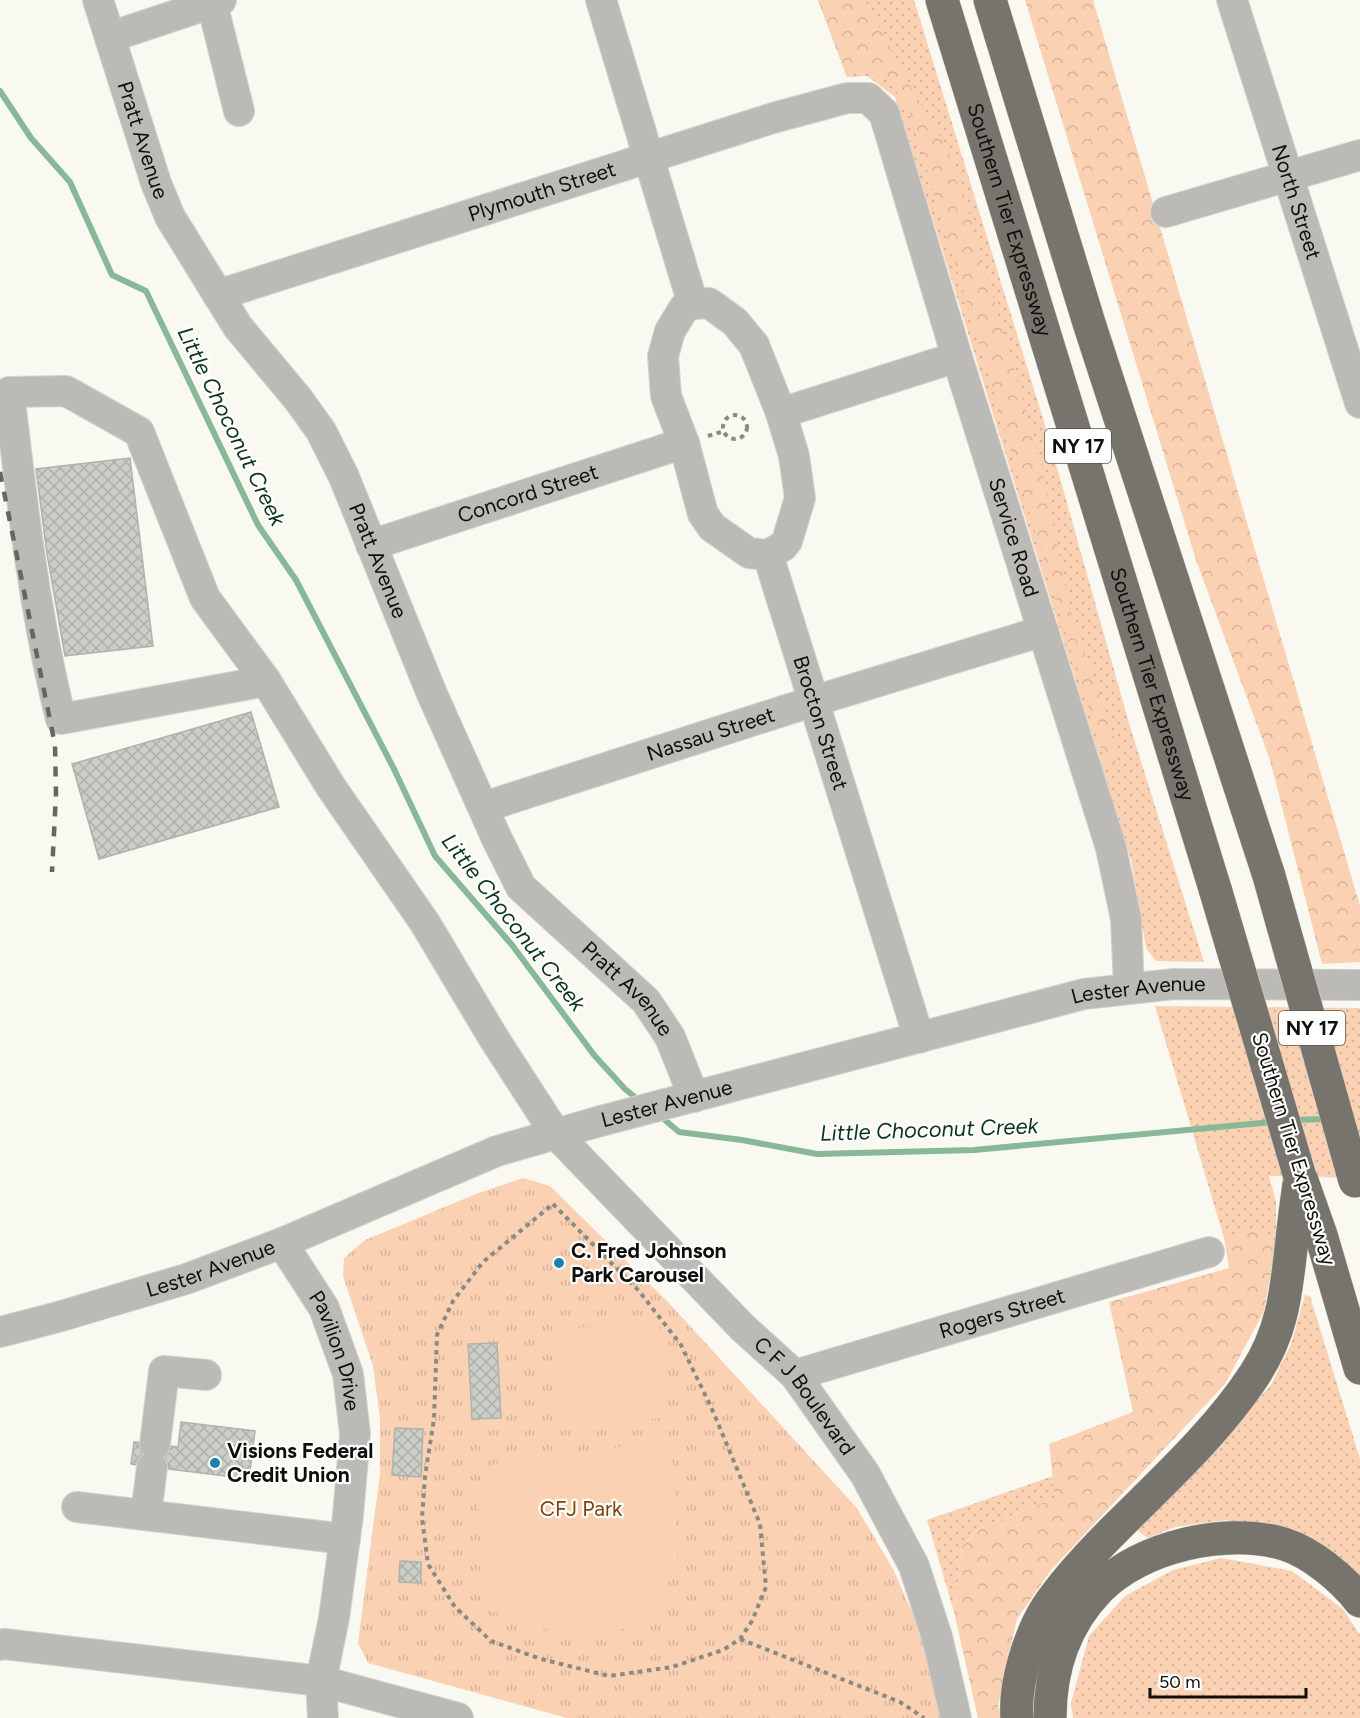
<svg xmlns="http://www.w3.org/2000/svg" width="1360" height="1718" viewBox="0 0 1360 1718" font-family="Figtree,sans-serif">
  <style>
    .grass { fill: url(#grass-dots) }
    .forest { fill: url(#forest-crowns) }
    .park { fill: url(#park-tufts) }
    .pitch { fill: #fbd1b4 }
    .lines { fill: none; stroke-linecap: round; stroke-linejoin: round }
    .stream { stroke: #87b898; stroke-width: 6 }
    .building { fill: url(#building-cross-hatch); stroke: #afb3ac; stroke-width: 1.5 }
    .minor-casing { stroke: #d3d3cc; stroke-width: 32 }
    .highway-casing { stroke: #d3d3cc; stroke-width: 34 }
    .path { stroke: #8a8a85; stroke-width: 4; stroke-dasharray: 4.5 4.5; stroke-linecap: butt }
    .minor { stroke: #bcbab7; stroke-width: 30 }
    .highway { stroke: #77736d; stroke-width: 33 }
    .rail { stroke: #676762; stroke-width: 4.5; stroke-dasharray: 10 10; stroke-linecap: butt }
    .highway-bridge-casing { stroke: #d3d3cc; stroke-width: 34; stroke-linecap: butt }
    .highway-bridge { stroke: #77736d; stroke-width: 33 }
    .poi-dot { fill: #1884ac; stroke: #fffffe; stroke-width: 2 }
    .labels { text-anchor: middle; stroke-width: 4.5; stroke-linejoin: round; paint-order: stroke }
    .shield { fill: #fffffe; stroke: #565654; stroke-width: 1.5 }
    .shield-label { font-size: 20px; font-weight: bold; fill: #0e0e0b }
    .street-label { font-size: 21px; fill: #0e0e0b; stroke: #fffffe }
    .poi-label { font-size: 21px; font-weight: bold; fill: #0e0e0b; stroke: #fffffe; text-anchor: start }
    .park-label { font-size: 21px; fill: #7c420f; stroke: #fffffe }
    .water-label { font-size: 22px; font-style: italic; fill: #0b331d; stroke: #fffffe }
  </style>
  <defs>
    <pattern id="grass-dots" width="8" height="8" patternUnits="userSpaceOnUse" patternTransform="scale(1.5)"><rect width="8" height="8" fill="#fbd1b4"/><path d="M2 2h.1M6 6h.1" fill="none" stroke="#d6b299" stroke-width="1.8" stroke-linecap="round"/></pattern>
    <pattern id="forest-crowns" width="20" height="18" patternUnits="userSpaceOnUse" patternTransform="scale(1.5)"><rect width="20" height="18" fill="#fbd1b4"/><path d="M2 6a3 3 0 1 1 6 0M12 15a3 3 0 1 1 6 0" fill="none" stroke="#d6b299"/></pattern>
    <pattern id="park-tufts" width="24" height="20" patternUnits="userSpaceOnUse" patternTransform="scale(1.5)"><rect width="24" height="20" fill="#fbd1b4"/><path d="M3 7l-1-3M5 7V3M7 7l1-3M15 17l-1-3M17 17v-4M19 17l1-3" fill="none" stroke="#d6b299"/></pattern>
    <pattern id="building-cross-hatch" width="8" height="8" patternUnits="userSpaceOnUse" patternTransform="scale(1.5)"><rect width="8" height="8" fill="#cacec7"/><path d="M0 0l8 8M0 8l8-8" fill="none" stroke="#acb0aa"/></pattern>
  </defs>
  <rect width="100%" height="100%" fill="#f9f9f1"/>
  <!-- grass -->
  <g class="grass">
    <path d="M 818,0 L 914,0 L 1045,425 L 1129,723 L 1204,962 L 1156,961 L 1146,948 L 1131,860 L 895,97 L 867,76 L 847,77 Z"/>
    <path d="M 1155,1006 L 1360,1008 L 1360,1178 L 1269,1176 L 1276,1201 L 1276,1244 L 1238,1234 L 1224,1238 Z"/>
    <path d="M 1305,1295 L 1310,1296 L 1360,1459 L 1360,1576 L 1306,1536 L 1225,1520 L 1175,1527 L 1148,1538 L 1135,1529 L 1271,1385 L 1291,1344 Z"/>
    <path d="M 1053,1476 L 1055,1498 L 978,1529 L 962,1547 L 954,1612 L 927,1520 Z"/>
    <path d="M 1221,1558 L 1292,1571 L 1343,1609 L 1360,1635 L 1360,1718 L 1073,1718 L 1071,1703 L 1089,1636 L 1125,1596 L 1173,1570 Z"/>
  </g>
  <!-- forest -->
  <g class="forest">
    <path d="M 818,0 L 865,0 L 907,80 L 954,161 L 1041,463 L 1070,611 L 1117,745 L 1115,766 L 1109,772 L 1080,681 L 909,110 L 888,80 L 865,69 L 847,77 Z"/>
    <path d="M 1025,0 L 1093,0 L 1360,906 L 1360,962 L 1322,964 L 1270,760 L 1196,560 Z"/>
    <path d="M 1256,1228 L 1276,1244 L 1264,1311 L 1225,1384 L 1051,1570 L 1017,1619 L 998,1705 L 1001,1718 L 978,1718 L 954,1612 L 962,1547 L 978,1529 L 1055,1498 L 1049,1444 L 1133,1412 L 1109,1302 L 1229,1268 L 1224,1238 Z"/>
  </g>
  <!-- park -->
  <path class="park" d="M 523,1178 L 550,1186 L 667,1301 L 857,1508 L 893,1569 L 919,1628 L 941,1718 L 567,1718 L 368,1663 L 358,1643 L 380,1473 L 380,1419 L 373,1366 L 343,1276 L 344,1258 L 365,1240 L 476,1194 Z"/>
  <!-- pitch -->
  <g class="pitch">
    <path d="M 659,1323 L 665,1418 L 561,1424 L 555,1329 Z"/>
    <path d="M 671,1440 L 678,1552 L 655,1616 L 587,1643 L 490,1611 L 476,1487 L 494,1464 Z"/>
  </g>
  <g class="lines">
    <!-- stream -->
    <g class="stream">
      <path d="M 0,91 L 31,138 L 70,182 L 112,275 L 146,291 L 258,525 L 296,580 L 394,769 L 435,856 L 512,945 L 594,1055 L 625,1089 L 641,1102"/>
      <path d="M 659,1115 L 679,1132 L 742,1140 L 817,1154 L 974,1150 L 1273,1122"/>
      <path d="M 1295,1120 L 1326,1119"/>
    </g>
  </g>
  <!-- building -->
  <g class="building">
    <path d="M 130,458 L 153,646 L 65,656 L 47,554 L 36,469 Z"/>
    <path d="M 251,712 L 279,807 L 99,859 L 72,764 Z"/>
    <path d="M 497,1343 L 501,1418 L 472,1419 L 468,1344 Z"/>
    <path d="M 181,1422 L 255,1431 L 249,1479 L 169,1469 L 165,1457 L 172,1446 L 178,1447 Z"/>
    <path d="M 395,1428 L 423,1429 L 421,1477 L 392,1475 Z"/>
    <path d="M 134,1442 L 138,1442 L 142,1454 L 135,1465 L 131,1464 Z"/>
    <path d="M 400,1561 L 421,1562 L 421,1583 L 399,1582 Z"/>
  </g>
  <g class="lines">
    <!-- minor casing -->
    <g class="minor-casing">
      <g id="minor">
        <path id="s1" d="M 98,0 L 156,183 L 170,217 L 238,327 L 298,399 L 321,431 L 344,477 L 432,694 L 497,839 L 521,887 L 646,1001 L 670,1037 L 694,1097"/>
        <path d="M 601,0 L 693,304"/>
        <path id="s2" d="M 1232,0 L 1360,403"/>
        <path d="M 212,3 L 239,111"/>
        <path d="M 110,37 L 221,0"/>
        <path d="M 1166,212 L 1360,155"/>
        <path id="s3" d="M 218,295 L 773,118 L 847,98 L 868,98 L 884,113 L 957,357 L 1111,848 L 1126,919 L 1129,988"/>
        <path d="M 709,303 L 735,322 L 754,345 L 781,413 L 794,456 L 800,498 L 787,541 L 783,546 L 768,555 L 749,553 L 712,527 L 703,514 L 684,443 L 666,396 L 663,356 L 670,331 L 684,308 L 693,304 Z"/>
        <path d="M 781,413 L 957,357"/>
        <path id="s4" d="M 371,545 L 684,443"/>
        <path id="s5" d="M 768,555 L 919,1038"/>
        <path id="s6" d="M 266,681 L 61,719 C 34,611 22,502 9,392 L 66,391 L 139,432 L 205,598 L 266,681 L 331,787 L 425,923 L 493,1037 L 555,1133 L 743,1328 L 795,1375 L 865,1474 L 914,1566 L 937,1637 L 956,1718"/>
        <path id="s7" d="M 484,807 L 814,701 L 1043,631"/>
        <path id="s8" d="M 282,1243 L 324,1308 L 348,1374 L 355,1434 L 348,1515 L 334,1618 L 321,1681 L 323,1718"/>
        <path id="s9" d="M 0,1332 L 58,1317 L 186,1279 L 282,1243 L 497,1151 L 597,1122 L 1084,994 L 1174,984 L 1360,985"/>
        <path id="s10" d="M 795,1375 L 1209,1252"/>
        <path d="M 155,1444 L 164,1371 L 206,1375"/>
        <path d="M 77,1507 L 345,1539"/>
        <path d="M 146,1515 L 152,1467"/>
        <path d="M 0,1645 L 4,1644 L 321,1681 L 458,1718"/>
      </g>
    </g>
    <!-- highway casing -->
    <g class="highway-casing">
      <g id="highway">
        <path id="s11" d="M 942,0 L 1216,892"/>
        <path d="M 990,0 L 1089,323 L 1269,876"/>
        <path d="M 1302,1181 L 1321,1235 L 1360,1368"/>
        <path d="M 1017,1718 C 1014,1685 1029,1637 1046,1609 C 1065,1580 1090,1554 1114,1530 C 1162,1482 1218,1431 1255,1374 C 1284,1329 1286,1291 1292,1240 C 1294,1219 1297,1198 1300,1177"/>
        <path d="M 1050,1718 C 1050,1670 1065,1624 1099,1589 C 1141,1546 1227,1527 1284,1544 C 1312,1553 1342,1578 1360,1601"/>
      </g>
    </g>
    <!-- path -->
    <g class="path">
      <circle cx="735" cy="427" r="12"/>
      <path d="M 708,436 L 724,431"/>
      <path d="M 553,1204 L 639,1291 L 681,1345 L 712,1409 L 760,1524 L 766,1587 L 752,1621 L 740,1639 L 723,1650 L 672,1667 L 609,1676 L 541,1659 L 491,1641 L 455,1607 L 428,1564 L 422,1518 L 425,1476 L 434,1419 L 437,1335 L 453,1301 L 483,1262 Z"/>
      <path d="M 740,1639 L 900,1702 L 924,1718"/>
    </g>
    <!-- minor -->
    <use href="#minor" class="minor"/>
    <!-- highway -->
    <use href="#highway" class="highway"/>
    <!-- rail -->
    <path class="rail" d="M 0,472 L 55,745 L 56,794 L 52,872"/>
    <!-- highway-bridge casing -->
    <g class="highway-bridge-casing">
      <g id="highway-bridge">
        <path d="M 1269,876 L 1355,1181"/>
        <path d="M 1216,892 L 1300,1177"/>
      </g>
    </g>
    <!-- highway-bridge -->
    <use href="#highway-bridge" class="highway-bridge"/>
  </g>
  <!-- markers -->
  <g class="poi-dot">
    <circle cx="559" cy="1263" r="6"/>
    <circle cx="215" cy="1463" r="6"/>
  </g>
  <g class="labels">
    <!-- shield labels -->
    <g class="shield">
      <rect x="1045" y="429" width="66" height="34" rx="4.5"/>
      <rect x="1279" y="1011" width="66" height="34" rx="4.5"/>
    </g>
    <g class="shield-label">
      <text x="1078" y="453">NY 17</text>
      <text x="1312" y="1035">NY 17</text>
    </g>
    <!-- street labels -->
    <g class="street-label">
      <text dy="7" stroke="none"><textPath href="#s1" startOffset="147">Pratt Avenue</textPath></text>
      <text dy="7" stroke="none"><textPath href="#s3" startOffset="340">Plymouth Street</textPath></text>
      <text dy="7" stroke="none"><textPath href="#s2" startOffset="212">North Street</textPath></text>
      <text dy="7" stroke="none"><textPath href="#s11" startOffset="230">Southern Tier Expressway</textPath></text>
      <text dy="7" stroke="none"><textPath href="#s4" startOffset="165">Concord Street</textPath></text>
      <text dy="7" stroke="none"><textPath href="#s3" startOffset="1146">Service Road</textPath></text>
      <text dy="7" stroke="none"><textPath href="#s1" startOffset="633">Pratt Avenue</textPath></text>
      <text dy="7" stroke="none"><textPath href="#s11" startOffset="716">Southern Tier Expressway</textPath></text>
      <text dy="7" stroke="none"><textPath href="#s5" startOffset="176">Brocton Street</textPath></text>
      <text dy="7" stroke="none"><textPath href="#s7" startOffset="238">Nassau Street</textPath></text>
      <text dy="7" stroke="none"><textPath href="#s1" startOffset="1137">Pratt Avenue</textPath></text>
      <text dy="7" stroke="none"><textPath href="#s9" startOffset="1192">Lester Avenue</textPath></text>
      <text dy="7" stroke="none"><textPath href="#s9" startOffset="706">Lester Avenue</textPath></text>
      <text transform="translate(1294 1149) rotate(73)" y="7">Southern Tier Expressway</text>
      <text dy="7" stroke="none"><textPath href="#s9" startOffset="220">Lester Avenue</textPath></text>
      <text dy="7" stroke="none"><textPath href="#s10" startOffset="216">Rogers Street</textPath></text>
      <text dy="7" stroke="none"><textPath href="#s8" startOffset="122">Pavilion Drive</textPath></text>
      <text dy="7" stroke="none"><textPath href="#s6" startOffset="1862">C F J Boulevard</textPath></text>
    </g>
    <!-- poi labels -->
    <g class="poi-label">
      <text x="571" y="1258">C. Fred Johnson<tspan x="571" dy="24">Park Carousel</tspan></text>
      <text x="227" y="1458">Visions Federal<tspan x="227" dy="24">Credit Union</tspan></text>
    </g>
    <!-- park labels -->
    <g class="park-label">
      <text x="581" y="1516">CFJ Park</text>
    </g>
    <!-- water labels -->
    <g class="water-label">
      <text transform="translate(232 426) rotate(64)" y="8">Little Choconut Creek</text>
      <text transform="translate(514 922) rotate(52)" y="8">Little Choconut Creek</text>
      <text transform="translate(929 1129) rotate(-2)" y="8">Little Choconut Creek</text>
    </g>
  </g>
  <!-- scale -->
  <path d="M1150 1688v9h156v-9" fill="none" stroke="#0e0e0b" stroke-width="3"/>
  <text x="1159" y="1688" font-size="18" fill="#0e0e0b" stroke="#fffffe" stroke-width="4.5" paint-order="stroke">50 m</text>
</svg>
